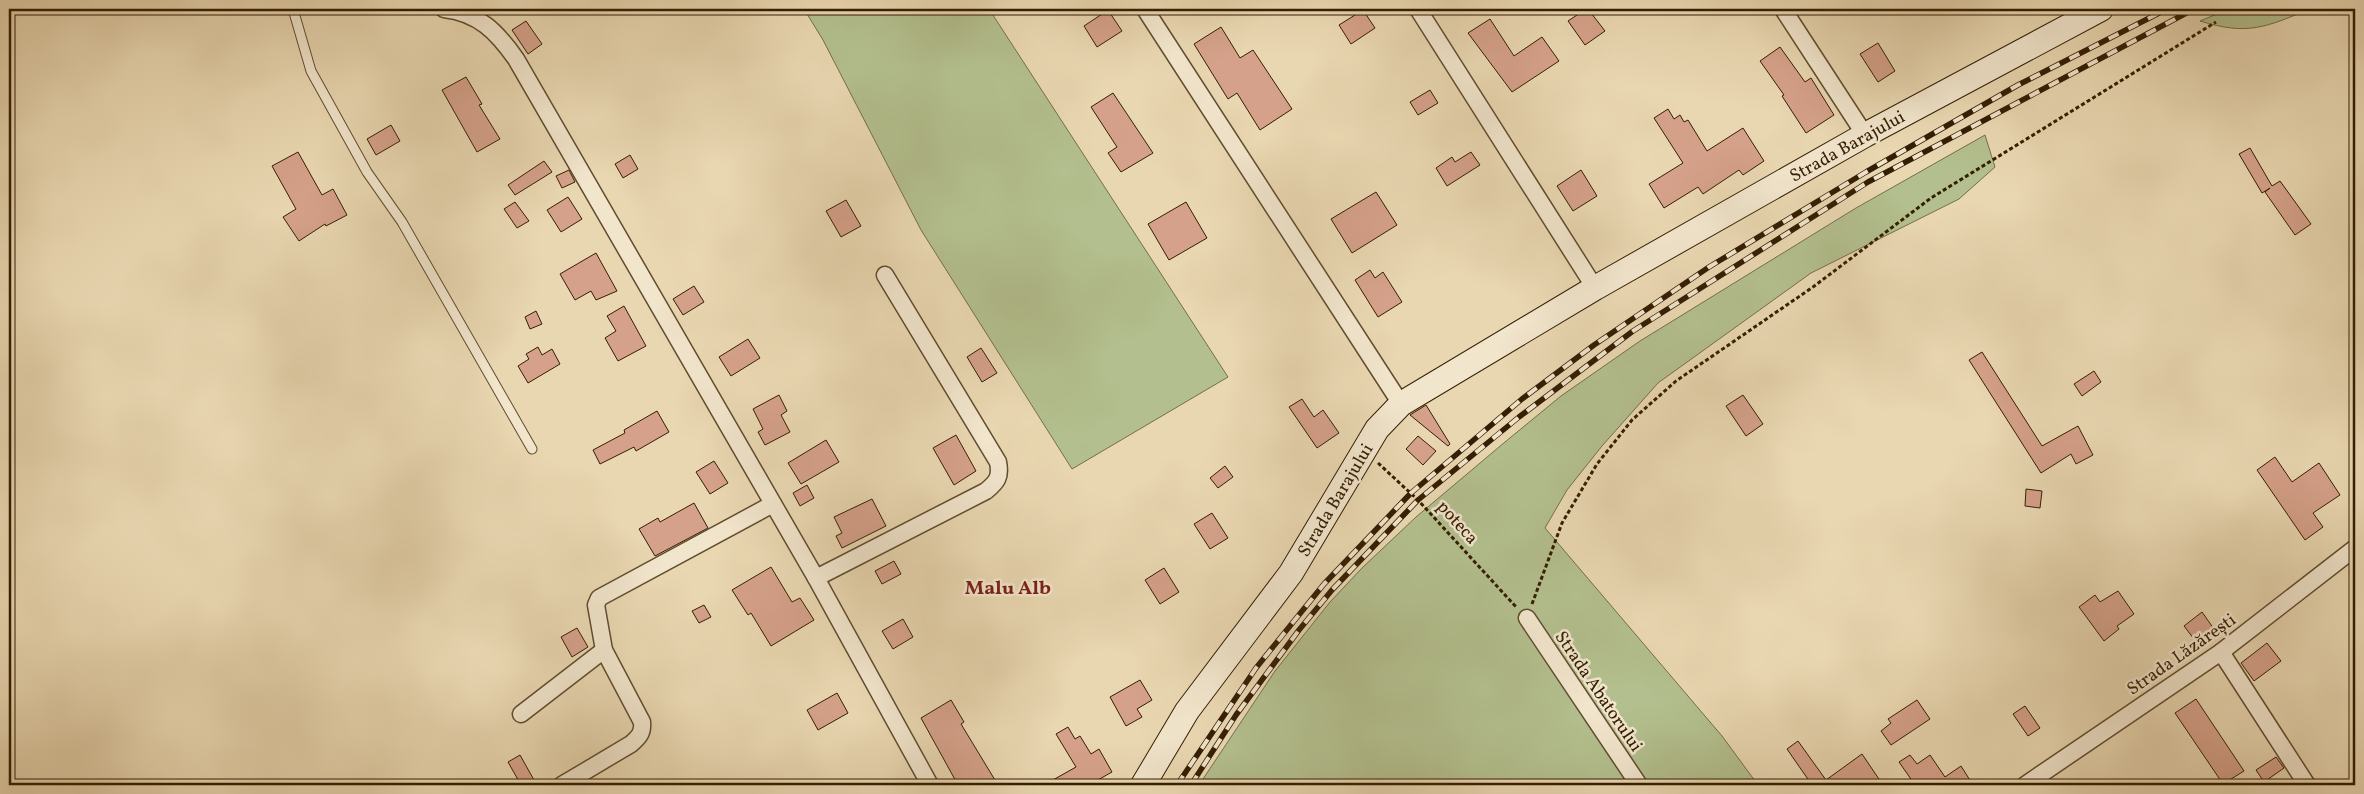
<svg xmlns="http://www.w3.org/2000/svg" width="2364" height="794" viewBox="0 0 2364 794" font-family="Vollkorn,serif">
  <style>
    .green { fill: #b3bf8e; stroke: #746e48 }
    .building { fill: #d5a18a; stroke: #341e03 }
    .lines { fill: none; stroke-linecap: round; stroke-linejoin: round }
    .lane-casing { stroke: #614c2e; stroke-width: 11 }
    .street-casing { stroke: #614c2e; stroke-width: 19 }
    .secondary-casing { stroke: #341e03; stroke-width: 26 }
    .path { stroke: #341e03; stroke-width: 3; stroke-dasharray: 4 2.5; stroke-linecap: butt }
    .lane { stroke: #f1e5cc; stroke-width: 9 }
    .street { stroke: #f1e5cc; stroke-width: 16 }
    .secondary { stroke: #f1e5cc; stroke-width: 24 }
    .rail-casing { stroke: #341e03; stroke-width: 5.5 }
    .rail { stroke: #f1e5cc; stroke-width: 4; stroke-dasharray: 11; stroke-linecap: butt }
    .labels { text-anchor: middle; stroke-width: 5; stroke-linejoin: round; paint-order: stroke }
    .street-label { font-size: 18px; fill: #341e03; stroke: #f1e5cc }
    .quarter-label { font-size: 20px; font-weight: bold; fill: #7a1f14; stroke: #f1e5cc }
  </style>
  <rect width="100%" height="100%" fill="#e9d7b1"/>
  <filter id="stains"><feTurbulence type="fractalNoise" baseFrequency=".004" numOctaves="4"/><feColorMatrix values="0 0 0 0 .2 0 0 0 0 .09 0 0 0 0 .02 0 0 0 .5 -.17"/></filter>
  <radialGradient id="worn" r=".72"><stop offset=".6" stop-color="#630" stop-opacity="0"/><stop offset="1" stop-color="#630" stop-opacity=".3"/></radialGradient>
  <!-- green -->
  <g class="green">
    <path d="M 804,9 L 989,9 L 1228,377 L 1072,469 L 921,230 L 823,40 Z"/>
    <path d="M 2229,9 L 2310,9 C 2266,27 2248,36 2200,21 Z"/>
    <path d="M 1985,135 L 1995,167 L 1959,199 L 1811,273 L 1658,383 L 1602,446 L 1567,490 L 1545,528 L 1722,736 L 1758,785 L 1199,785 L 1275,671 L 1330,602 L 1362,568 L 1416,517 L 1505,442 L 1561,396 L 1640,341 L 1856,208 Z"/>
  </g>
  <!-- building -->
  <g class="building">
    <path d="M 1586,9 L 1588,9 L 1605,31 L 1585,45 L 1568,21 Z"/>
    <path d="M 1108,10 L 1122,31 L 1097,47 L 1084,26 Z"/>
    <path d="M 1363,10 L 1375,28 L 1351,44 L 1339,25 Z"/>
    <path d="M 1490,19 L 1514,56 L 1542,37 L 1559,61 L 1512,92 L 1468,33 Z"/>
    <path d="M 526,21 L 542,44 L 528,54 L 512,30 Z"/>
    <path d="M 1221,27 L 1240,58 L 1253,50 L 1292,109 L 1260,130 L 1237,93 L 1228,99 L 1194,44 Z"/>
    <path d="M 1878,43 L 1895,71 L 1878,82 L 1860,54 Z"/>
    <path d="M 1780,47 L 1805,82 L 1811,78 L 1834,115 L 1806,133 L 1782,96 L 1784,95 L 1760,61 Z"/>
    <path d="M 466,77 L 482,104 L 479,105 L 500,139 L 477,152 L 442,90 Z"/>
    <path d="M 1430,90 L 1438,103 L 1418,115 L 1410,102 Z"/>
    <path d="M 1113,93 L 1153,153 L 1121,172 L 1108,153 L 1117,147 L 1091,107 Z"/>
    <path d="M 1668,109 L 1674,119 L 1680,115 L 1684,122 L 1688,120 L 1707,151 L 1743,128 L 1764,161 L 1743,175 L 1739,170 L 1703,194 L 1698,187 L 1664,208 L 1649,184 L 1683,163 L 1654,118 Z"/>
    <path d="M 391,125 L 400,141 L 376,155 L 367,139 Z"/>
    <path d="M 2250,148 L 2272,186 L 2280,181 L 2311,224 L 2295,235 L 2265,192 L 2270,188 L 2262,193 L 2239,154 Z"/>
    <path d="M 298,152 L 322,195 L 333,189 L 347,215 L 326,226 L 325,224 L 299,241 L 283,217 L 296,209 L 272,166 Z"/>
    <path d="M 1471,152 L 1480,165 L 1447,186 L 1436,168 L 1452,157 L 1455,162 Z"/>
    <path d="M 630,155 L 638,169 L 623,178 L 615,164 Z"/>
    <path d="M 544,161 L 552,172 L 515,195 L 508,185 Z"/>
    <path d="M 569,170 L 575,182 L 562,188 L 556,176 Z"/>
    <path d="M 1581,170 L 1597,196 L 1573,211 L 1557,186 Z"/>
    <path d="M 1376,192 L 1397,225 L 1352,253 L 1331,219 Z"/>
    <path d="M 568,197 L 582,219 L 561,232 L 547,210 Z"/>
    <path d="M 846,200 L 861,226 L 841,237 L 826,211 Z"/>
    <path d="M 515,202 L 529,221 L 517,228 L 504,209 Z"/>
    <path d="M 1186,202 L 1207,238 L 1169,260 L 1148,224 Z"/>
    <path d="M 596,253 L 617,291 L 596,300 L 591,291 L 575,300 L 560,274 Z"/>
    <path d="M 1370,270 L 1375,278 L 1383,272 L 1402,302 L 1378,317 L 1355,280 Z"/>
    <path d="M 694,286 L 704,302 L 683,315 L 673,299 Z"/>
    <path d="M 624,306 L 646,346 L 618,361 L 605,338 L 616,331 L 607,316 Z"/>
    <path d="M 536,311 L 542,324 L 530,329 L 525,317 Z"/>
    <path d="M 748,339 L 760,358 L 731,376 L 719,357 Z"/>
    <path d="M 538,347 L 542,355 L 552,349 L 560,364 L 528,383 L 518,366 L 529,359 L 526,354 Z"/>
    <path d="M 981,348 L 997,373 L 982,382 L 967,357 Z"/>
    <path d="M 1982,352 L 2042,446 L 2078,426 L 2093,455 L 2076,464 L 2071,454 L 2041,473 L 1969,360 Z"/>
    <path d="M 2094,371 L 2101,382 L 2082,396 L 2074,384 Z"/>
    <path d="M 779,395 L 787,411 L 781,415 L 790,432 L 765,445 L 758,432 L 763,429 L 753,409 Z"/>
    <path d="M 1743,395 L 1763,424 L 1746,436 L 1726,406 Z"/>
    <path d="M 1302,399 L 1314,417 L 1323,410 L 1339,433 L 1317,448 L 1289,407 Z"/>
    <path d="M 1426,405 L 1450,444 L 1448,446 L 1410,415 Z"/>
    <path d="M 657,411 L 669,432 L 636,451 L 634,447 L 600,464 L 593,450 L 625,433 L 624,430 Z"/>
    <path d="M 956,435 L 976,471 L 954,485 L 933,448 Z"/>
    <path d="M 1418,436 L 1436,451 L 1423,465 L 1406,449 Z"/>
    <path d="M 826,440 L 839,462 L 801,484 L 788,463 Z"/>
    <path d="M 2275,457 L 2292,482 L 2319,463 L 2340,495 L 2313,513 L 2323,527 L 2305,540 L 2257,470 Z"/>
    <path d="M 714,461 L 728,483 L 710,494 L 696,472 Z"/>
    <path d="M 1225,466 L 1233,477 L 1218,488 L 1210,478 Z"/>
    <path d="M 807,485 L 814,498 L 800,506 L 793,493 Z"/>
    <path d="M 2026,489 L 2042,491 L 2040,508 L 2025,506 Z"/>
    <path d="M 872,499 L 886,526 L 842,548 L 836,536 L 842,533 L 834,517 Z"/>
    <path d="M 694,503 L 708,528 L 655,556 L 639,529 L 658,518 L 660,522 Z"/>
    <path d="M 1212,513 L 1228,538 L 1210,549 L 1194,524 Z"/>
    <path d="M 894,561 L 901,574 L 882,584 L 875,571 Z"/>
    <path d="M 771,567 L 792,602 L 800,598 L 814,620 L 771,646 L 751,613 L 748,615 L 732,590 Z"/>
    <path d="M 1164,568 L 1179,592 L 1160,604 L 1145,580 Z"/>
    <path d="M 2118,591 L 2134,614 L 2117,626 L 2119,629 L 2104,641 L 2079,607 L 2095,595 L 2100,602 Z"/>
    <path d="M 704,605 L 711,617 L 699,623 L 692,611 Z"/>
    <path d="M 2202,612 L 2214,629 L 2197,643 L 2184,626 Z"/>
    <path d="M 903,619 L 913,637 L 893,649 L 882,631 Z"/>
    <path d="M 577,628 L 588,647 L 572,657 L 561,637 Z"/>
    <path d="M 2267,643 L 2281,661 L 2254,681 L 2241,663 Z"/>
    <path d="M 1140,680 L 1152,700 L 1137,709 L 1142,717 L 1126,726 L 1110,697 Z"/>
    <path d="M 837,693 L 848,713 L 818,730 L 807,710 Z"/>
    <path d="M 2196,699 L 2244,771 L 2223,784 L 2175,713 Z"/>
    <path d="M 951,700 L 964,722 L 961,724 L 998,785 L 958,785 L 921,718 Z"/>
    <path d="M 1917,700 L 1930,719 L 1891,745 L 1881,731 L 1891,723 L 1888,719 Z"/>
    <path d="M 2025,706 L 2040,728 L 2028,736 L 2013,714 Z"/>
    <path d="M 1068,727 L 1075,739 L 1080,736 L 1091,754 L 1099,749 L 1112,772 L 1089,785 L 1044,785 L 1076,767 L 1056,734 Z"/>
    <path d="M 1798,741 L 1826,780 L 1862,754 L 1883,785 L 1812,785 L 1787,749 Z"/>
    <path d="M 520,755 L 534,780 L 525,785 L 521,785 L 508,762 Z"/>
    <path d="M 1910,755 L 1917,764 L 1930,755 L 1945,777 L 1961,766 L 1973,785 L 1915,785 L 1899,762 Z"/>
    <path d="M 2276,757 L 2284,768 L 2264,782 L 2256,770 Z"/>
  </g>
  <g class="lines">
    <!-- lane casing -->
    <g class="lane-casing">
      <path id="lane" d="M 293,9 L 311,71 L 367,172 L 402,222 L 532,449"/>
    </g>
    <!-- street casing -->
    <g class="street-casing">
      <g id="street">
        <path d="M 444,9 C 479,13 497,32 516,59 L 816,578 L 930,785"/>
        <path d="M 1145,9 L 1401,404"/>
        <path d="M 1418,9 L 1595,288"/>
        <path d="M 1783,9 L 1865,135"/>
        <path d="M 816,578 L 986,491 C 997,482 1001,477 998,462 L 885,275"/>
        <path d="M 1527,618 L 1639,785"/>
        <path d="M 2221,652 L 2307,785"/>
        <path d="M 521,714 L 604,650"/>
        <path d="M 562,785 L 631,744 C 639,737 643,733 642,722 L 604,650 L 596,605 L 599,598 L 773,504"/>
        <path d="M 2025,785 L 2221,652 L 2355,548"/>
      </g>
    </g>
    <!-- secondary casing -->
    <g class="secondary-casing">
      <path id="secondary" d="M 1143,785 L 1187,711 L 1291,573 L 1377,429 L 1401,404 L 1595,288 L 1865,135 L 2101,9"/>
    </g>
    <!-- path -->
    <g class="path">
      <path d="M 1378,463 L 1418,500 L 1517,608"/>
      <path d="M 1532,604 L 1562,523 L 1597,464 L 1632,420 L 1676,381 L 1813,287 L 1931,198 L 2216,22"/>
    </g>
    <!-- lane -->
    <use href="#lane" class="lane"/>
    <!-- street -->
    <use href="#street" class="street"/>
    <!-- secondary -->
    <use href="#secondary" class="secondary"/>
    <!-- rail casing -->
    <g class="rail-casing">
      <g id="rail">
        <path d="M 1177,785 L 1256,668 L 1324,584 L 1411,493 L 1522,399 L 1594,345 L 1709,267 L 1866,172 L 2018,85 L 2167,9"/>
        <path d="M 1191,785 L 1236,715 L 1299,630 L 1332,590 L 1418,500 L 1519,417 L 1633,331 L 1868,182 L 2194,9"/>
      </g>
    </g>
    <!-- rail -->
    <use href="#rail" class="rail"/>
  </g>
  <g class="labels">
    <!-- street labels -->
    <g class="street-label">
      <text transform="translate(1847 146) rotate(-29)" y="6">Strada Barajului</text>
      <text transform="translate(1335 500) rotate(-59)" y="6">Strada Barajului</text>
      <text transform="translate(1458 522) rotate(48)" y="6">poteca</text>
      <text transform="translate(2181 654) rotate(-35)" y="6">Strada Lăzărești</text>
      <text transform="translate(1599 691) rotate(56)" y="6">Strada Abatorului</text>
    </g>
    <!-- quarter labels -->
    <g class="quarter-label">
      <text x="1008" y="594">Malu Alb</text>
    </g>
  </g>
  <!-- margin -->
  <rect width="2364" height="794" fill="none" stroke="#e9d7b1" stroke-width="30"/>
  <rect x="10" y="10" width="2344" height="774" fill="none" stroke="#341e03" stroke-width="2.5"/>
  <rect x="15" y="15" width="2334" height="764" fill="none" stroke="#341e03"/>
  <rect width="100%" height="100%" filter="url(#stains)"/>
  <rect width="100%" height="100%" fill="url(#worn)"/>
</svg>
